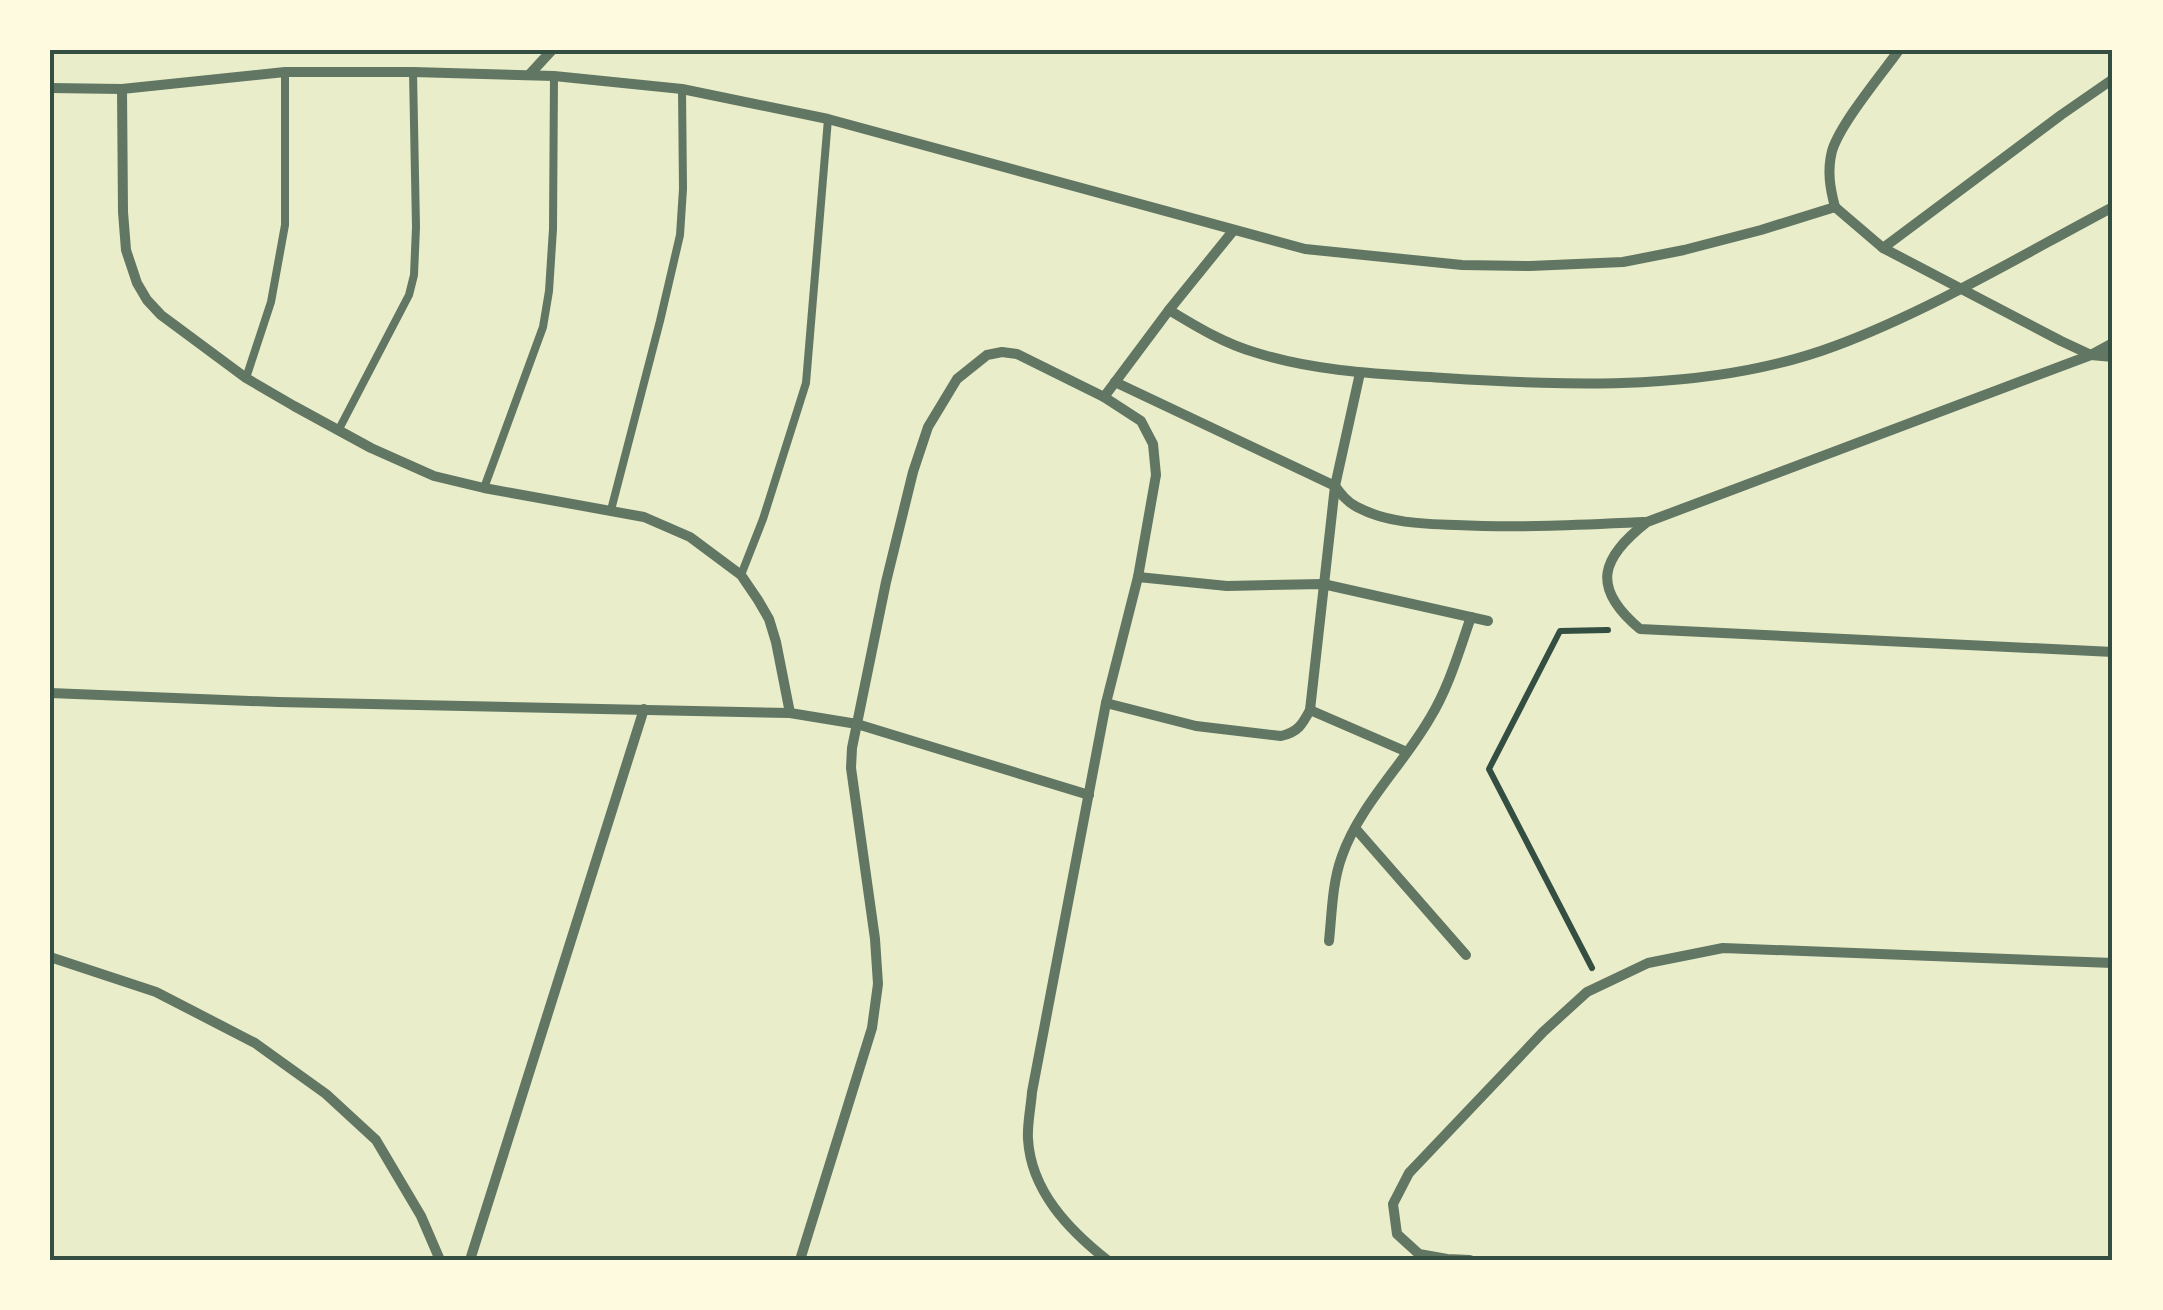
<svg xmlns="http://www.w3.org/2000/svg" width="2163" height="1310" viewBox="0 0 2163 1310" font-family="Rubik,sans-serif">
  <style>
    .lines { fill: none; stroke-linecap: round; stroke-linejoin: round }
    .path { stroke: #344e41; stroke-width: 6 }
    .service { stroke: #617663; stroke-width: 8 }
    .minor { stroke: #617663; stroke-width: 10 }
    .neatline { fill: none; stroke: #344e41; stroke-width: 4 }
  </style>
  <rect width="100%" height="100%" fill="#e9edc9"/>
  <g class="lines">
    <!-- path -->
    <path class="path" d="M 1592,968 L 1489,769 L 1560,631 L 1608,630"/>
    <!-- service -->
    <g class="service">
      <path d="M 246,378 L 271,302 L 285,225 L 285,72"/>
      <path d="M 338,431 L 409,295 L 414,275 L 416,227 L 413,72"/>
      <path d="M 484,488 L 543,327 L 549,291 L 553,229 L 554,76"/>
      <path d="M 611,510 L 660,321 L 680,235 L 683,189 L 682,89"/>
      <path d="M 741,575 L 763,519 L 806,383 L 828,119"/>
    </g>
    <!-- minor -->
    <g class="minor">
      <path d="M 529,75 L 552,50"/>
      <path d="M 50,88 L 122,89 L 285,72 L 413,72 L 554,76 L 682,89 L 828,119 L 1305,249 L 1462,265 L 1530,266 L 1623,262 L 1684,250 L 1761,230 L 1835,207"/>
      <path d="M 122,89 L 123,212 L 126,250 L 137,283 L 147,300 L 161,315 L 246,378 L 294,406 L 371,448 L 434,476 L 484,488 L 644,517 L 690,537 L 741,575 L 758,600 L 769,619 L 776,642 L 790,713"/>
      <path d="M 1835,207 L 1883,248 L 2061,341 L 2091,355 L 2113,357"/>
      <path d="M 1835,207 C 1830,188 1827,171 1832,151 C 1840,124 1881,75 1899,50"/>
      <path d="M 1883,248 L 2061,115 L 2113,79"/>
      <path d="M 1169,310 C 1197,327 1225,344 1257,353 C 1318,372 1381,374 1444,378 C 1573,386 1712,392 1835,346 C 1931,310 2022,255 2113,207"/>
      <path d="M 2113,343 L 2091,355 L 1647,522 C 1601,558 1590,587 1640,629 L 2113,652"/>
      <path d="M 1115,382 L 1335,486 C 1341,494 1347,502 1357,507 C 1387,523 1423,524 1456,525 C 1519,528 1581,525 1644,522"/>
      <path d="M 1104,397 L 1169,310 L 1233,231"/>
      <path d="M 1138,577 L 1227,586 L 1323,584 L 1488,621"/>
      <path d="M 50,693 L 278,702 L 790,713 L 857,724 L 1089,795"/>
      <path d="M 1106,703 L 1196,726 L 1281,736 C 1298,732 1302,725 1310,710 L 1335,486 L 1360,373"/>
      <path d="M 1310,710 L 1407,752"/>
      <path d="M 1355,828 L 1466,955"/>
      <path d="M 1329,941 C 1332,913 1332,883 1342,856 C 1360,805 1403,765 1430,718 C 1449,687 1459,651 1471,617"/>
      <path d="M 50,957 L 156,992 L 255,1043 L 326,1094 L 376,1140 L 421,1216 L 440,1260"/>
      <path d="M 470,1260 L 644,709"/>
      <path d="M 800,1260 L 872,1028 L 878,984 L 875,939 L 851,768 L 852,748 L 886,582 L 913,472 L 928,427 L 957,379 L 987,355 L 1002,352 L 1017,354 L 1104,397 L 1141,421 L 1153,444 L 1156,475 L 1138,577 L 1106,703 L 1032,1092 C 1031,1107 1027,1124 1028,1139 C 1031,1191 1069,1230 1107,1260"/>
      <path d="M 1470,1260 L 1447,1259 L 1419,1254 L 1397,1234 L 1393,1204 L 1409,1173 L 1543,1032 L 1587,992 L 1648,963 L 1723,948 L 2113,963"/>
    </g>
  </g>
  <!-- border -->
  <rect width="2163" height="1310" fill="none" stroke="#fefae0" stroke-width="105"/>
  <rect x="52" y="52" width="2058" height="1206" class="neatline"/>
</svg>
